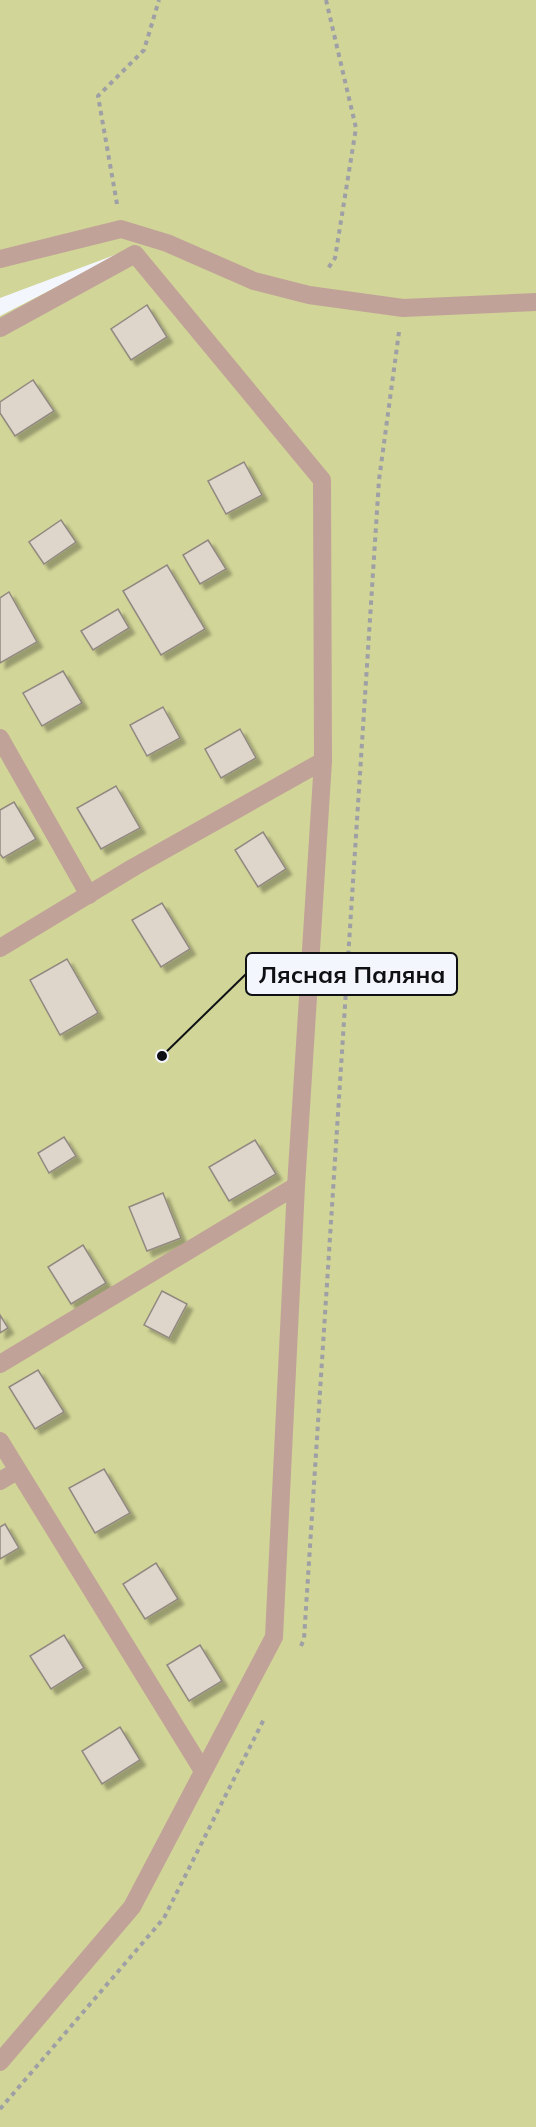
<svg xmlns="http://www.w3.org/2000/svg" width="536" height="2127" viewBox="0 0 536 2127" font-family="Mulish,sans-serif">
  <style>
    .green { fill: #d1d597 }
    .building { fill: #ded5cb; stroke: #918980; stroke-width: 1.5; filter: url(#shadow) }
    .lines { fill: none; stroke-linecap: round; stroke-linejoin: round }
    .path { stroke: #9ea0a6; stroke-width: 4; stroke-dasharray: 4.5 4.5; stroke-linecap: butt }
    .minor { stroke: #c1a299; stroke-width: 18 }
    .leader { fill: none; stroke: #0f1014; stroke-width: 2 }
    .callout-dot { fill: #0f1014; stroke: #f4f6fd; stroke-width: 2 }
    .callout { fill: #f4f6fd; stroke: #0f1014; stroke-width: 2 }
    .callout-label { font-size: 24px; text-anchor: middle; font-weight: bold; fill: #0f1014 }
  </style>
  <defs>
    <filter id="shadow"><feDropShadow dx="5.5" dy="5.5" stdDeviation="1.5" flood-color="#0004"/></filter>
  </defs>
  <rect width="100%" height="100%" fill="#f4f6fd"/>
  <!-- green -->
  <path class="green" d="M 0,0 L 536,0 L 536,2127 L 0,2127 L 0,316 L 128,250 L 0,298 Z"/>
  <!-- building -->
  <g class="building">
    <path d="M 147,305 L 167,337 L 131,360 L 111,329 Z"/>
    <path d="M 33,380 L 54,411 L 15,436 L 0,413 L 0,402 Z"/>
    <path d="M 244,462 L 262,495 L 226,514 L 208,481 Z"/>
    <path d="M 61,520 L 76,542 L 44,564 L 29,542 Z"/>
    <path d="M 208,540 L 226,569 L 200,584 L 183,555 Z"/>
    <path d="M 167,565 L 205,629 L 161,655 L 123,591 Z"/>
    <path d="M 9,592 L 37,642 L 0,663 L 0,598 Z"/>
    <path d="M 118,609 L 129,628 L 93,650 L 81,631 Z"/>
    <path d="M 63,671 L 82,703 L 42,726 L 23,693 Z"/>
    <path d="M 163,707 L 180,738 L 147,756 L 130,725 Z"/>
    <path d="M 240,729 L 256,758 L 221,778 L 205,749 Z"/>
    <path d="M 116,786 L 140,828 L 101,849 L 77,808 Z"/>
    <path d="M 14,802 L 36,839 L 3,858 L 0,854 L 0,810 Z"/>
    <path d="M 263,832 L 286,869 L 258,887 L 235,850 Z"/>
    <path d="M 162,903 L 190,949 L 161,967 L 132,920 Z"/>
    <path d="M 67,959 L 98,1013 L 60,1035 L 30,980 Z"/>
    <path d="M 64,1137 L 76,1156 L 49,1173 L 38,1153 Z"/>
    <path d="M 255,1140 L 276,1174 L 229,1201 L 209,1167 Z"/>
    <path d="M 163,1193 L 181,1238 L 147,1251 L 129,1207 Z"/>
    <path d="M 83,1245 L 106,1283 L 71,1304 L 48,1267 Z"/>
    <path d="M 162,1291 L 187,1304 L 169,1338 L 144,1325 Z"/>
    <path d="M 0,1315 L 8,1328 L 0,1333 Z"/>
    <path d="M 38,1370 L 64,1412 L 35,1429 L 9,1387 Z"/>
    <path d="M 104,1469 L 130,1513 L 95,1533 L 69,1488 Z"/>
    <path d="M 5,1524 L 19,1548 L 0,1559 L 0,1527 Z"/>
    <path d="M 156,1563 L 178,1599 L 145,1619 L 123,1584 Z"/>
    <path d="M 64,1635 L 84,1668 L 51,1689 L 30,1656 Z"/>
    <path d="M 200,1645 L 222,1681 L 189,1701 L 167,1665 Z"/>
    <path d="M 120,1727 L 140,1760 L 102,1784 L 82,1751 Z"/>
  </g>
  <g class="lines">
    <!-- path -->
    <g class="path">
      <path d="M 326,0 L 356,128 L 335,258 L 327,270"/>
      <path d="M 117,204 L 98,96 L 144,50 L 159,0"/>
      <path d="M 301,1646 L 304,1639 L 379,480 L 399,332"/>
      <path d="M 0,2109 L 164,1918 L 265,1717"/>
    </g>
    <!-- minor -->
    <g class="minor">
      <path d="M 0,259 L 121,229 L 167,243 L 254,281 L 309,295 L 403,308 L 536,302"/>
      <path d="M 0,328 L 135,254 L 322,480 L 323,761 L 296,1186 L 274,1637 L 132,1907 L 0,2062"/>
      <path d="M 0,738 L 89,895"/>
      <path d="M 0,948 L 134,867 L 323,761"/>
      <path d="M 0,1364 L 296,1186"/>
      <path d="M 0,1441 L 203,1771"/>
      <path d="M 0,1481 L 17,1471"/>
    </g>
  </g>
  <!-- callouts -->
  <path class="leader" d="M162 1056L246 974"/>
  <circle class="callout-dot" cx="162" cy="1056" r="6"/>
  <rect class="callout" x="246" y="953" width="211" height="42" rx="6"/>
  <g class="callout-label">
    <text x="352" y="983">Лясная Паляна</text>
  </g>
</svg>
